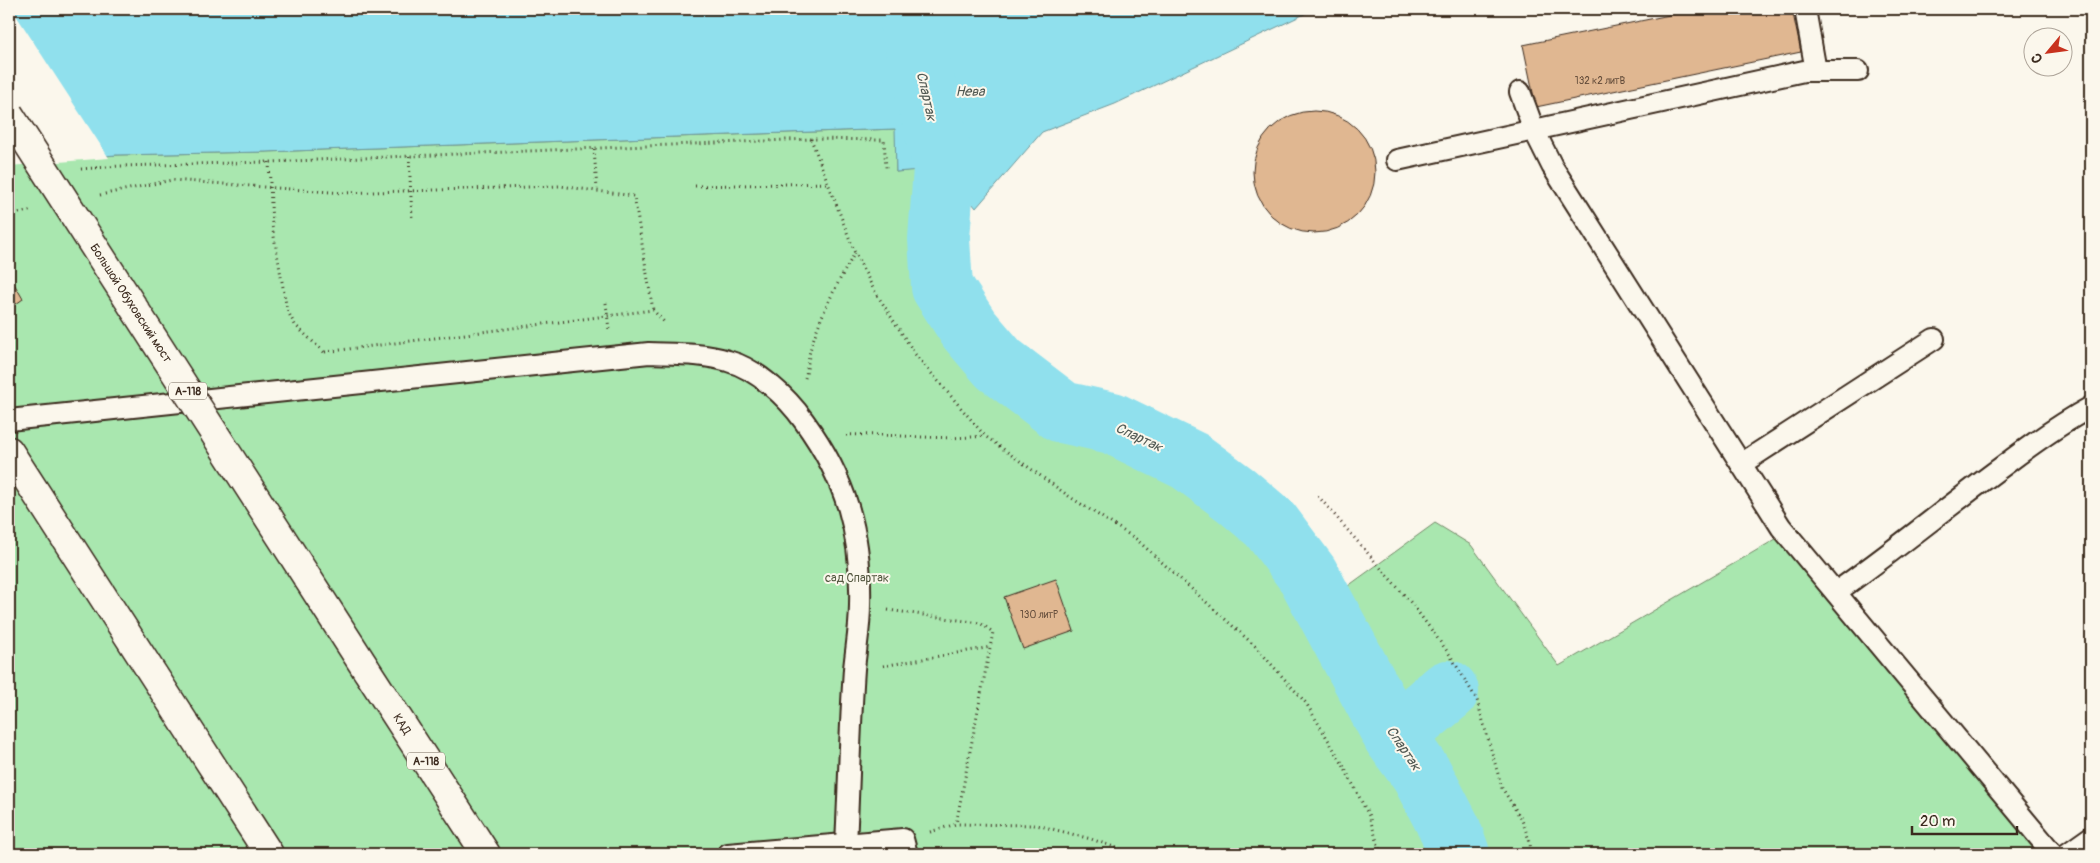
<svg xmlns="http://www.w3.org/2000/svg" width="2100" height="863" viewBox="0 0 2100 863" font-family="Pangolin,sans-serif">
  <style>
    .green { fill: #a9e7af; stroke: #728866 }
    .water { fill: #90e0ed; stroke: #6e979a }
    .pier { fill: #fbf7ec }
    .lines { fill: none; stroke-linecap: round; stroke-linejoin: round }
    .river { stroke: #90e0ed; stroke-width: 62 }
    .building { fill: #e0b791; stroke: #3b2a1e }
    .lane-casing { stroke: #3b2a1e; stroke-width: 24 }
    .highway-casing { stroke: #3b2a1e; stroke-width: 31 }
    .path { stroke: #3b2a1e; stroke-width: 3; stroke-dasharray: 1 4; stroke-linecap: butt }
    .lane { stroke: #fbf7ec; stroke-width: 20 }
    .highway { stroke: #fbf7ec; stroke-width: 28 }
    .highway-bridge-casing { stroke: #3b2a1e; stroke-width: 31; stroke-linecap: butt }
    .highway-bridge { stroke: #fbf7ec; stroke-width: 28 }
    .labels { text-anchor: middle; stroke-width: 4; stroke-linejoin: round; paint-order: stroke }
    .number-label { font-size: 10px; fill: #644d3b }
    .shield { fill: #fbf7ec; stroke: #75685c; stroke-width: 1 }
    .shield-label { font-size: 11px; font-weight: bold; fill: #3b2a1e }
    .street-label { font-size: 12px; fill: #3b2a1e; stroke: #fbf7ec }
    .park-label { font-size: 12px; fill: #565942; stroke: #fbf7ec }
    .water-label { font-size: 14px; font-style: italic; fill: #505852; stroke: #fbf7ec }
  </style>
  <rect width="100%" height="100%" fill="#fbf7ec"/>
  <filter id="ink" filterUnits="userSpaceOnUse"><feTurbulence type="fractalNoise" baseFrequency=".02" numOctaves="2"/><feDisplacementMap in="SourceGraphic" scale="10" xChannelSelector="R" yChannelSelector="G"/><feConvolveMatrix kernelMatrix="1 2 1 2 8 2 1 2 1" color-interpolation-filters="sRGB"/></filter>
  <g filter="url(#ink)">
    <!-- green -->
    <path class="green" d="M 896,129 L 896,172 L 931,168 L 940,223 L 957,273 L 991,326 L 1042,374 L 1112,420 L 1219,482 L 1253,509 L 1286,554 L 1319,607 L 1435,523 L 1471,545 L 1559,666 L 1781,536 L 2039,854 L 9,854 L 9,164 L 116,155 L 265,152 Z"/>
    <!-- water -->
    <path class="water" d="M 9,9 L 1315,9 L 1115,104 L 1042,132 L 976,208 L 944,168 L 896,172 L 895,129 L 265,152 L 116,155 L 9,164 Z"/>
    <!-- pier -->
    <path class="pier" d="M 9,9 L 12,9 L 109,158 L 9,166 Z"/>
    <g class="lines">
      <!-- river -->
      <g class="river">
        <path d="M 907,9 L 944,168 L 939,239 L 942,287 L 969,329 L 999,364 L 1062,412 L 1112,423 L 1190,461 L 1236,495 L 1270,524 L 1308,575 L 1394,736 L 1422,775 L 1450,829 L 1459,854"/>
        <path d="M 1394,736 L 1448,691"/>
      </g>
    </g>
    <!-- building -->
    <g class="building">
      <path d="M 1699,9 L 1792,9 L 1801,52 L 1536,107 L 1523,45 Z"/>
      <circle cx="1314" cy="172" r="61"/>
      <path d="M 9,275 L 23,299 L 9,309 Z"/>
      <path d="M 1056,579 L 1074,631 L 1023,649 L 1004,597 Z"/>
    </g>
    <g class="lines">
      <!-- lane casing -->
      <g class="lane-casing">
        <g id="lane">
          <path d="M 1805,9 L 1816,71"/>
          <path d="M 1520,92 L 1534,130 L 1552,166 L 1781,527 L 2053,854"/>
          <path d="M 1397,160 L 1804,71 L 1858,71"/>
          <path d="M 9,420 L 649,353 C 675,354 702,353 728,361 C 757,369 787,397 804,421 C 846,479 862,534 860,605 C 860,627 856,648 854,669 C 850,727 849,786 846,844"/>
          <path d="M 1741,464 L 1934,339"/>
          <path d="M 1836,592 C 1893,552 1947,507 2003,466 C 2032,444 2060,424 2091,407"/>
          <path d="M 728,854 L 903,839 L 907,854"/>
          <path d="M 2067,854 L 2091,837"/>
        </g>
      </g>
      <!-- highway casing -->
      <g class="highway-casing">
        <g id="highway">
          <path d="M 9,451 L 269,854"/>
          <path d="M 366,669 L 486,854"/>
        </g>
      </g>
      <!-- path -->
      <g class="path">
        <path d="M 811,139 L 855,253 L 874,290 L 915,354 L 985,436 L 1070,497 L 1136,539 L 1255,646 L 1306,703 L 1342,763 L 1369,816 L 1381,854"/>
        <path d="M 594,149 L 597,189"/>
        <path d="M 409,156 L 412,219"/>
        <path d="M 269,162 L 272,225 L 287,310 L 295,325 L 326,354"/>
        <path d="M 81,169 L 120,166 L 269,162 L 811,139 L 884,140 L 886,168"/>
        <path d="M 695,186 L 829,183"/>
        <path d="M 100,195 L 172,180 L 343,193 L 560,186 L 634,196 L 653,310"/>
        <path d="M 9,215 L 33,210"/>
        <path d="M 606,303 L 609,330"/>
        <path d="M 325,352 L 653,310 L 666,324"/>
        <path d="M 805,378 C 808,368 808,357 811,347 C 821,314 837,283 855,253"/>
        <path d="M 846,435 C 892,433 939,441 984,436"/>
        <path d="M 1318,496 L 1412,604 L 1450,655 L 1477,700 L 1502,788 L 1522,820 L 1530,843 L 1531,854"/>
        <path d="M 888,610 L 980,623 L 993,632 L 956,824"/>
        <path d="M 883,666 L 991,647"/>
        <path d="M 930,832 L 956,824 L 1037,825 L 1091,839 L 1134,854"/>
      </g>
      <!-- lane -->
      <use href="#lane" class="lane"/>
      <!-- highway -->
      <use href="#highway" class="highway"/>
      <!-- highway-bridge casing -->
      <g class="highway-bridge-casing">
        <path id="highway-bridge" d="M 9,114 L 366,669"/>
      </g>
      <!-- highway-bridge -->
      <use href="#highway-bridge" class="highway-bridge"/>
    </g>
  </g>
  <g class="labels">
    <!-- number labels -->
    <g class="number-label">
      <text x="1600" y="84">132 к2 литВ</text>
      <text x="1039" y="618">130 литР</text>
    </g>
    <!-- shield labels -->
    <g class="shield">
      <rect x="169" y="382.5" width="38" height="17" rx="4"/>
      <rect x="407" y="752.5" width="38" height="17" rx="4"/>
    </g>
    <g class="shield-label">
      <text x="188" y="395">А-118</text>
      <text x="426" y="765">А-118</text>
    </g>
    <!-- street labels -->
    <g class="street-label">
      <text transform="translate(131 303) rotate(57)" y="4">Большой Обуховский мост</text>
      <text transform="translate(402 724) rotate(57)" y="4">КАД</text>
    </g>
    <!-- park labels -->
    <g class="park-label">
      <text x="857" y="582">сад Спартак</text>
    </g>
    <!-- water labels -->
    <g class="water-label">
      <text x="970" y="96">Нева</text>
      <text transform="translate(927 96) rotate(77)" y="5">Спартак</text>
      <text transform="translate(1139 437) rotate(25)" y="5">Спартак</text>
      <text transform="translate(1404 748) rotate(56)" y="5">Спартак</text>
    </g>
  </g>
  <!-- margin -->
  <rect width="2100" height="863" fill="none" stroke="#fbf7ec" stroke-width="30"/>
  <rect x="15" y="15" width="2070" height="833" fill="none" stroke="#3b2a1e" stroke-width="2" filter="url(#ink)"/>
  <!-- north arrow -->
  <g transform="translate(2048 52) rotate(241)"><circle r="24" fill="#fbf7ec" stroke="#aea59a"/>
  <path d="M0-4L9 19L0 12L-9 19Z" fill="#c8321e"/>
  <text y="-8" font-size="14" font-weight="bold" text-anchor="middle" fill="#3b2a1e">С</text>
  </g>
  <!-- scale -->
  <path d="M1912 826v8h105v-8" fill="none" stroke="#3b2a1e" stroke-width="2.5"/>
  <text x="1920" y="826" font-size="15" fill="#3b2a1e" stroke="#fbf7ec" stroke-width="4" paint-order="stroke">20 m</text>
</svg>
